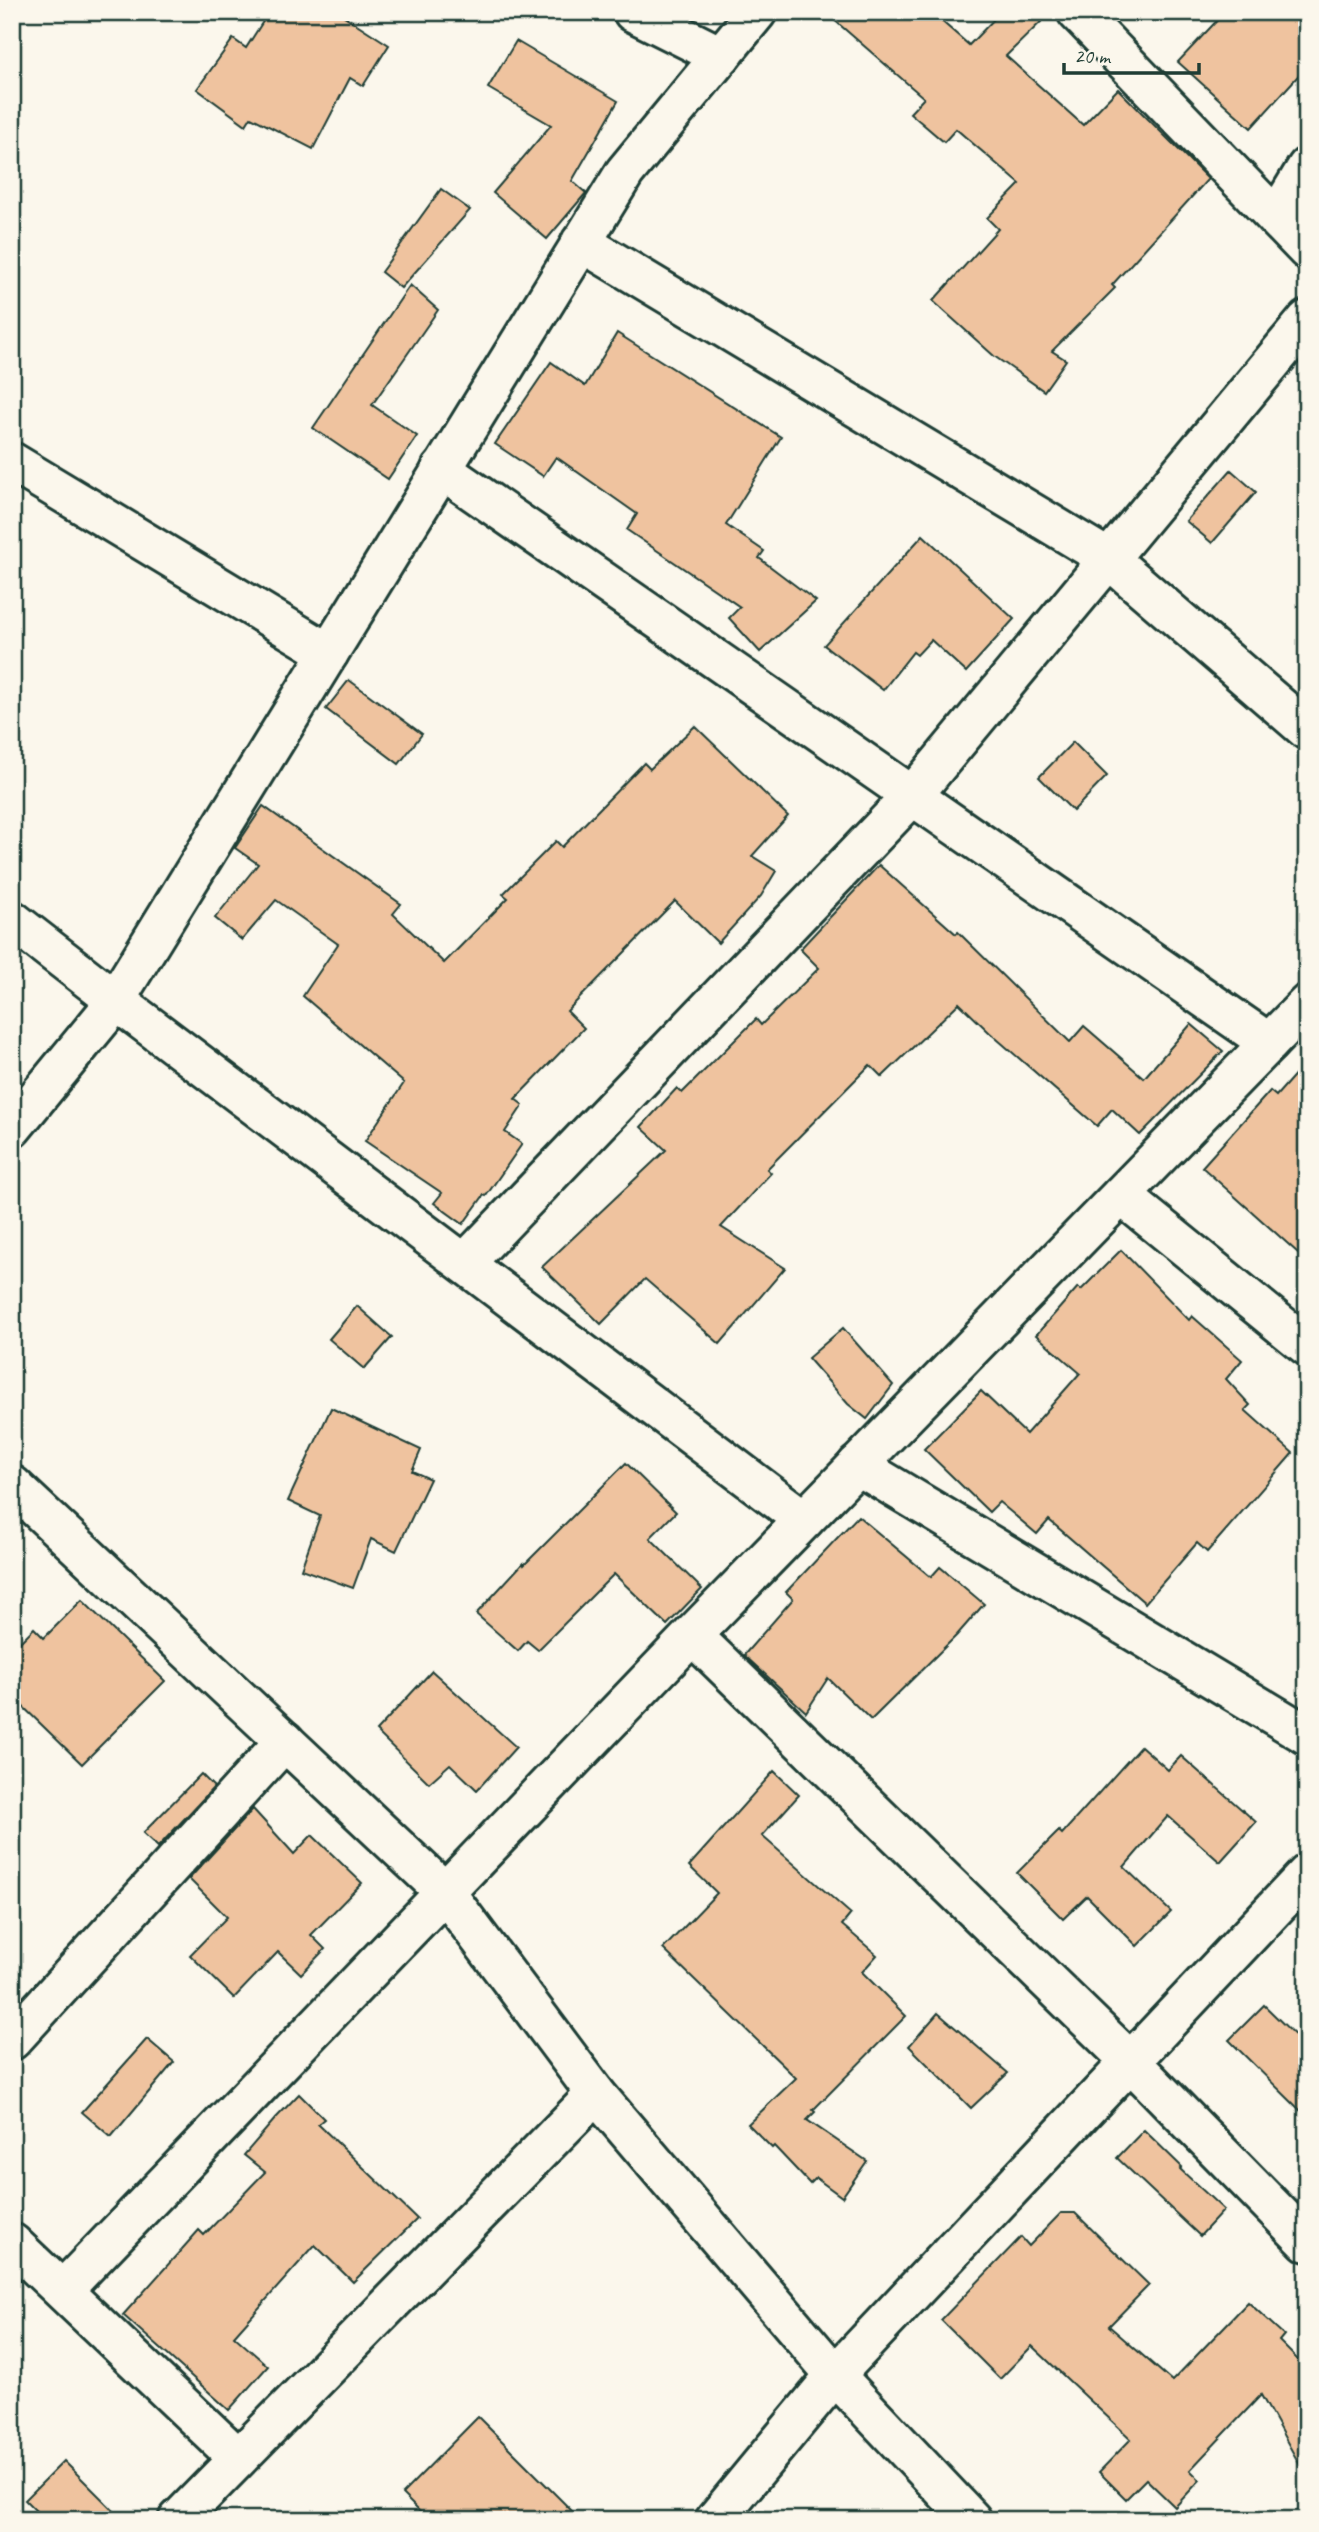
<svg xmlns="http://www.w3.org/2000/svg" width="1319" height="2532" viewBox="0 0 1319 2532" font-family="Caveat,sans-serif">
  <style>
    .building { fill: #efc39f; stroke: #1f3d34; stroke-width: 2 }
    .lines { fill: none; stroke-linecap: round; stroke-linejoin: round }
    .minor-casing { stroke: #1f3d34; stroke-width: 44 }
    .minor { stroke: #fbf7ec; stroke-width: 38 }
  </style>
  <rect width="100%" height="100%" fill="#fbf7ec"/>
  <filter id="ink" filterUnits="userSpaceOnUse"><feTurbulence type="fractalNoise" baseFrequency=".0143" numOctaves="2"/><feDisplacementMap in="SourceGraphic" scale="14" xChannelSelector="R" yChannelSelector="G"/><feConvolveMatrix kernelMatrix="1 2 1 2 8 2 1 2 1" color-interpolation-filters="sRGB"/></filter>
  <g filter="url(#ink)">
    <!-- building -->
    <g class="building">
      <path d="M 269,12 L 338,12 L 389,45 L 363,86 L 350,78 L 313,149 L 251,117 L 246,125 L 197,89 L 233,39 L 246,48 Z"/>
      <path d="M 825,12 L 931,12 L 969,45 L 1001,12 L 1051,12 L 1006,56 L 1083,125 L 1118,89 L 1208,179 L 1112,285 L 1115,288 L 1052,351 L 1066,360 L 1044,391 L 994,356 L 933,301 L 998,229 L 987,218 L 1020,184 L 956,129 L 944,142 L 910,113 L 924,98 Z"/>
      <path d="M 1225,12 L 1307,12 L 1307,66 L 1251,128 L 1178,62 Z"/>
      <path d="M 516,41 L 618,101 L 572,181 L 586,193 L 547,239 L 493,193 L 551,125 L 488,88 Z"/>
      <path d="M 441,189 L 470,210 L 401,288 L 381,272 Z"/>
      <path d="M 410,285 L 438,310 L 372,405 L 417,436 L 388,479 L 313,428 Z"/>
      <path d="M 617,333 L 781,437 L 726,525 L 764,551 L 759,558 L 816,601 L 760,652 L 729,618 L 740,607 L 627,530 L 637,514 L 556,457 L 543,476 L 495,444 L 551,362 L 585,386 Z"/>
      <path d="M 1231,470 L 1256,492 L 1212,543 L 1186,521 Z"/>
      <path d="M 923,535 L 1014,619 L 966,672 L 931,640 L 917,655 L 913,652 L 883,690 L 824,645 Z"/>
      <path d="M 349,680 L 422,734 L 399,764 L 326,709 Z"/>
      <path d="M 695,726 L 788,816 L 752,856 L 776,871 L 761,896 L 718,943 L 675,901 L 567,1011 L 584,1028 L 515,1099 L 523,1105 L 505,1132 L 522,1144 L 486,1196 L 484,1195 L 463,1224 L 434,1203 L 442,1193 L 365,1141 L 404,1083 L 303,996 L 338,944 L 276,900 L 242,940 L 215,918 L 258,864 L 235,848 L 263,806 L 401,904 L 393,914 L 444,963 L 508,898 L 503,894 L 556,841 L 562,847 L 644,763 L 650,769 Z"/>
      <path d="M 1073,742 L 1107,776 L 1073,811 L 1039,777 Z"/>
      <path d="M 879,865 L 956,934 L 958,932 L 1070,1042 L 1084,1026 L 1144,1078 L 1191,1024 L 1223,1051 L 1140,1135 L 1112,1109 L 1097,1126 L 990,1033 L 959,1003 L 882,1077 L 870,1065 L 767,1169 L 771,1173 L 721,1227 L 785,1268 L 720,1344 L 645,1279 L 601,1324 L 542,1267 L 666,1150 L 641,1127 L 677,1088 L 682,1093 L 756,1019 L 761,1025 L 819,968 L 800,949 Z"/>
      <path d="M 1307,1061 L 1307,1261 L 1202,1167 L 1270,1091 L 1276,1096 Z"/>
      <path d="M 1121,1250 L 1189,1320 L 1192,1316 L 1242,1360 L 1226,1379 L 1250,1405 L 1245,1410 L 1293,1453 L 1207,1552 L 1197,1543 L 1145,1603 L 1049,1520 L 1037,1534 L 999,1502 L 989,1512 L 924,1449 L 981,1391 L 1026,1434 L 1080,1373 L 1036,1335 L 1078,1287 L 1081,1290 Z"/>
      <path d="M 357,1306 L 392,1337 L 364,1369 L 329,1339 Z"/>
      <path d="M 843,1328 L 893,1385 L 867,1419 L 848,1404 L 808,1358 Z"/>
      <path d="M 331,1408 L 421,1450 L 412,1471 L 430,1479 L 396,1551 L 371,1539 L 353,1588 L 301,1569 L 320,1516 L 288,1501 Z"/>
      <path d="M 626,1463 L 676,1512 L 650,1538 L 702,1589 L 667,1625 L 614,1574 L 538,1650 L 527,1641 L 518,1651 L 476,1614 L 523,1563 L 524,1565 Z"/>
      <path d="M 858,1516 L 931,1577 L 940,1567 L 984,1604 L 957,1635 L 871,1720 L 828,1678 L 806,1712 L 744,1655 L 793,1599 L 786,1592 Z"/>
      <path d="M 82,1600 L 165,1681 L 82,1764 L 12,1696 L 12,1650 L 34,1628 L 44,1638 Z"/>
      <path d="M 432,1671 L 516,1747 L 477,1790 L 450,1764 L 429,1783 L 376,1731 Z"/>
      <path d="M 1141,1746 L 1168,1770 L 1181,1756 L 1256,1822 L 1220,1862 L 1168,1816 L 1124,1867 L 1171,1912 L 1137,1946 L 1087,1896 L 1063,1919 L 1017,1873 L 1059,1831 L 1062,1834 Z"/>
      <path d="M 774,1771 L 799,1795 L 762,1836 L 851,1914 L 842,1925 L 877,1955 L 862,1972 L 906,2016 L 813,2110 L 815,2112 L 807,2120 L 867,2161 L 842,2197 L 816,2178 L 810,2184 L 774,2146 L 772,2148 L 748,2124 L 796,2078 L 663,1949 L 717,1893 L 689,1866 Z"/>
      <path d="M 201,1774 L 214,1787 L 158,1847 L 143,1833 Z"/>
      <path d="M 253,1809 L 294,1854 L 312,1835 L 362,1883 L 311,1935 L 325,1949 L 301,1974 L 278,1952 L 234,1998 L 190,1955 L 227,1917 L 189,1879 Z"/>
      <path d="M 1264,2005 L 1307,2047 L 1307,2117 L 1229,2040 Z"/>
      <path d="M 938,2013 L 1008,2073 L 971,2108 L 909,2046 Z"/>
      <path d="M 147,2039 L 174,2062 L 111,2137 L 82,2112 Z"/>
      <path d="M 299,2094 L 324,2119 L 318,2124 L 417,2219 L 353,2282 L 315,2245 L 234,2336 L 268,2366 L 229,2410 L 123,2315 L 199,2230 L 204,2235 L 265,2172 L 244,2155 L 275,2119 Z"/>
      <path d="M 1144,2130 L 1182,2167 L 1180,2169 L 1224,2210 L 1200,2236 L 1117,2158 Z"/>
      <path d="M 1061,2213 L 1075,2213 L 1149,2285 L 1109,2326 L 1172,2381 L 1248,2302 L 1284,2335 L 1279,2341 L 1307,2369 L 1307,2478 L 1261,2395 L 1190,2470 L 1200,2480 L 1175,2507 L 1146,2479 L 1126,2499 L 1099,2472 L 1131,2439 L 1032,2346 L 1000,2379 L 941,2320 L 1021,2237 L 1029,2246 Z"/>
      <path d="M 478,2417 L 581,2520 L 428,2520 L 402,2494 Z"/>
      <path d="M 64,2461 L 123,2520 L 45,2520 L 25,2500 Z"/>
    </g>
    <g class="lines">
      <!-- minor casing -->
      <g class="minor-casing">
        <g id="minor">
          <path d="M 633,12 L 721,56"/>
          <path d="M 1077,12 L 1307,250"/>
          <path d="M 1276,218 L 1307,167"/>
          <path d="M 581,242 L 1109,559 L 1307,730"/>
          <path d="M 12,462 L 329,653"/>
          <path d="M 441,469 L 1269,1043"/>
          <path d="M 12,920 L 115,1000 L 804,1520"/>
          <path d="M 12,1128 L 109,1010 L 625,172 L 757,12"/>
          <path d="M 1121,1195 L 1307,1346"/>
          <path d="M 465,1263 L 912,796 L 1307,320"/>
          <path d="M 857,1465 L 1307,1735"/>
          <path d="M 12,1485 L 445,1892 L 596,2094 L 835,2375 L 972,2520"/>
          <path d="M 692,1635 L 1130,2061 L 1307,2242"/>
          <path d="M 12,2040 L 285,1741"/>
          <path d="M 12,2243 L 238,2458"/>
          <path d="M 63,2290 L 692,1635 L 1307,1004"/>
          <path d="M 178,2520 L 596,2094"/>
          <path d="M 715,2520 L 835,2375 L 1307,1874"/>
        </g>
      </g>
      <!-- minor -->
      <use href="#minor" class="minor"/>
    </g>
  </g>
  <!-- margin -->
  <rect width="1319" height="2532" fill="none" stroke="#fbf7ec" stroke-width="42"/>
  <rect x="21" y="21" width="1277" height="2490" fill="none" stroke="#1f3d34" stroke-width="2.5" filter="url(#ink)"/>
  <!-- scale -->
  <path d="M1064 63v10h135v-10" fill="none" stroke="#1f3d34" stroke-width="3.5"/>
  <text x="1074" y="63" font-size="21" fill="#1f3d34" stroke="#fbf7ec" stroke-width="5" paint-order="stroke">20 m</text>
</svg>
